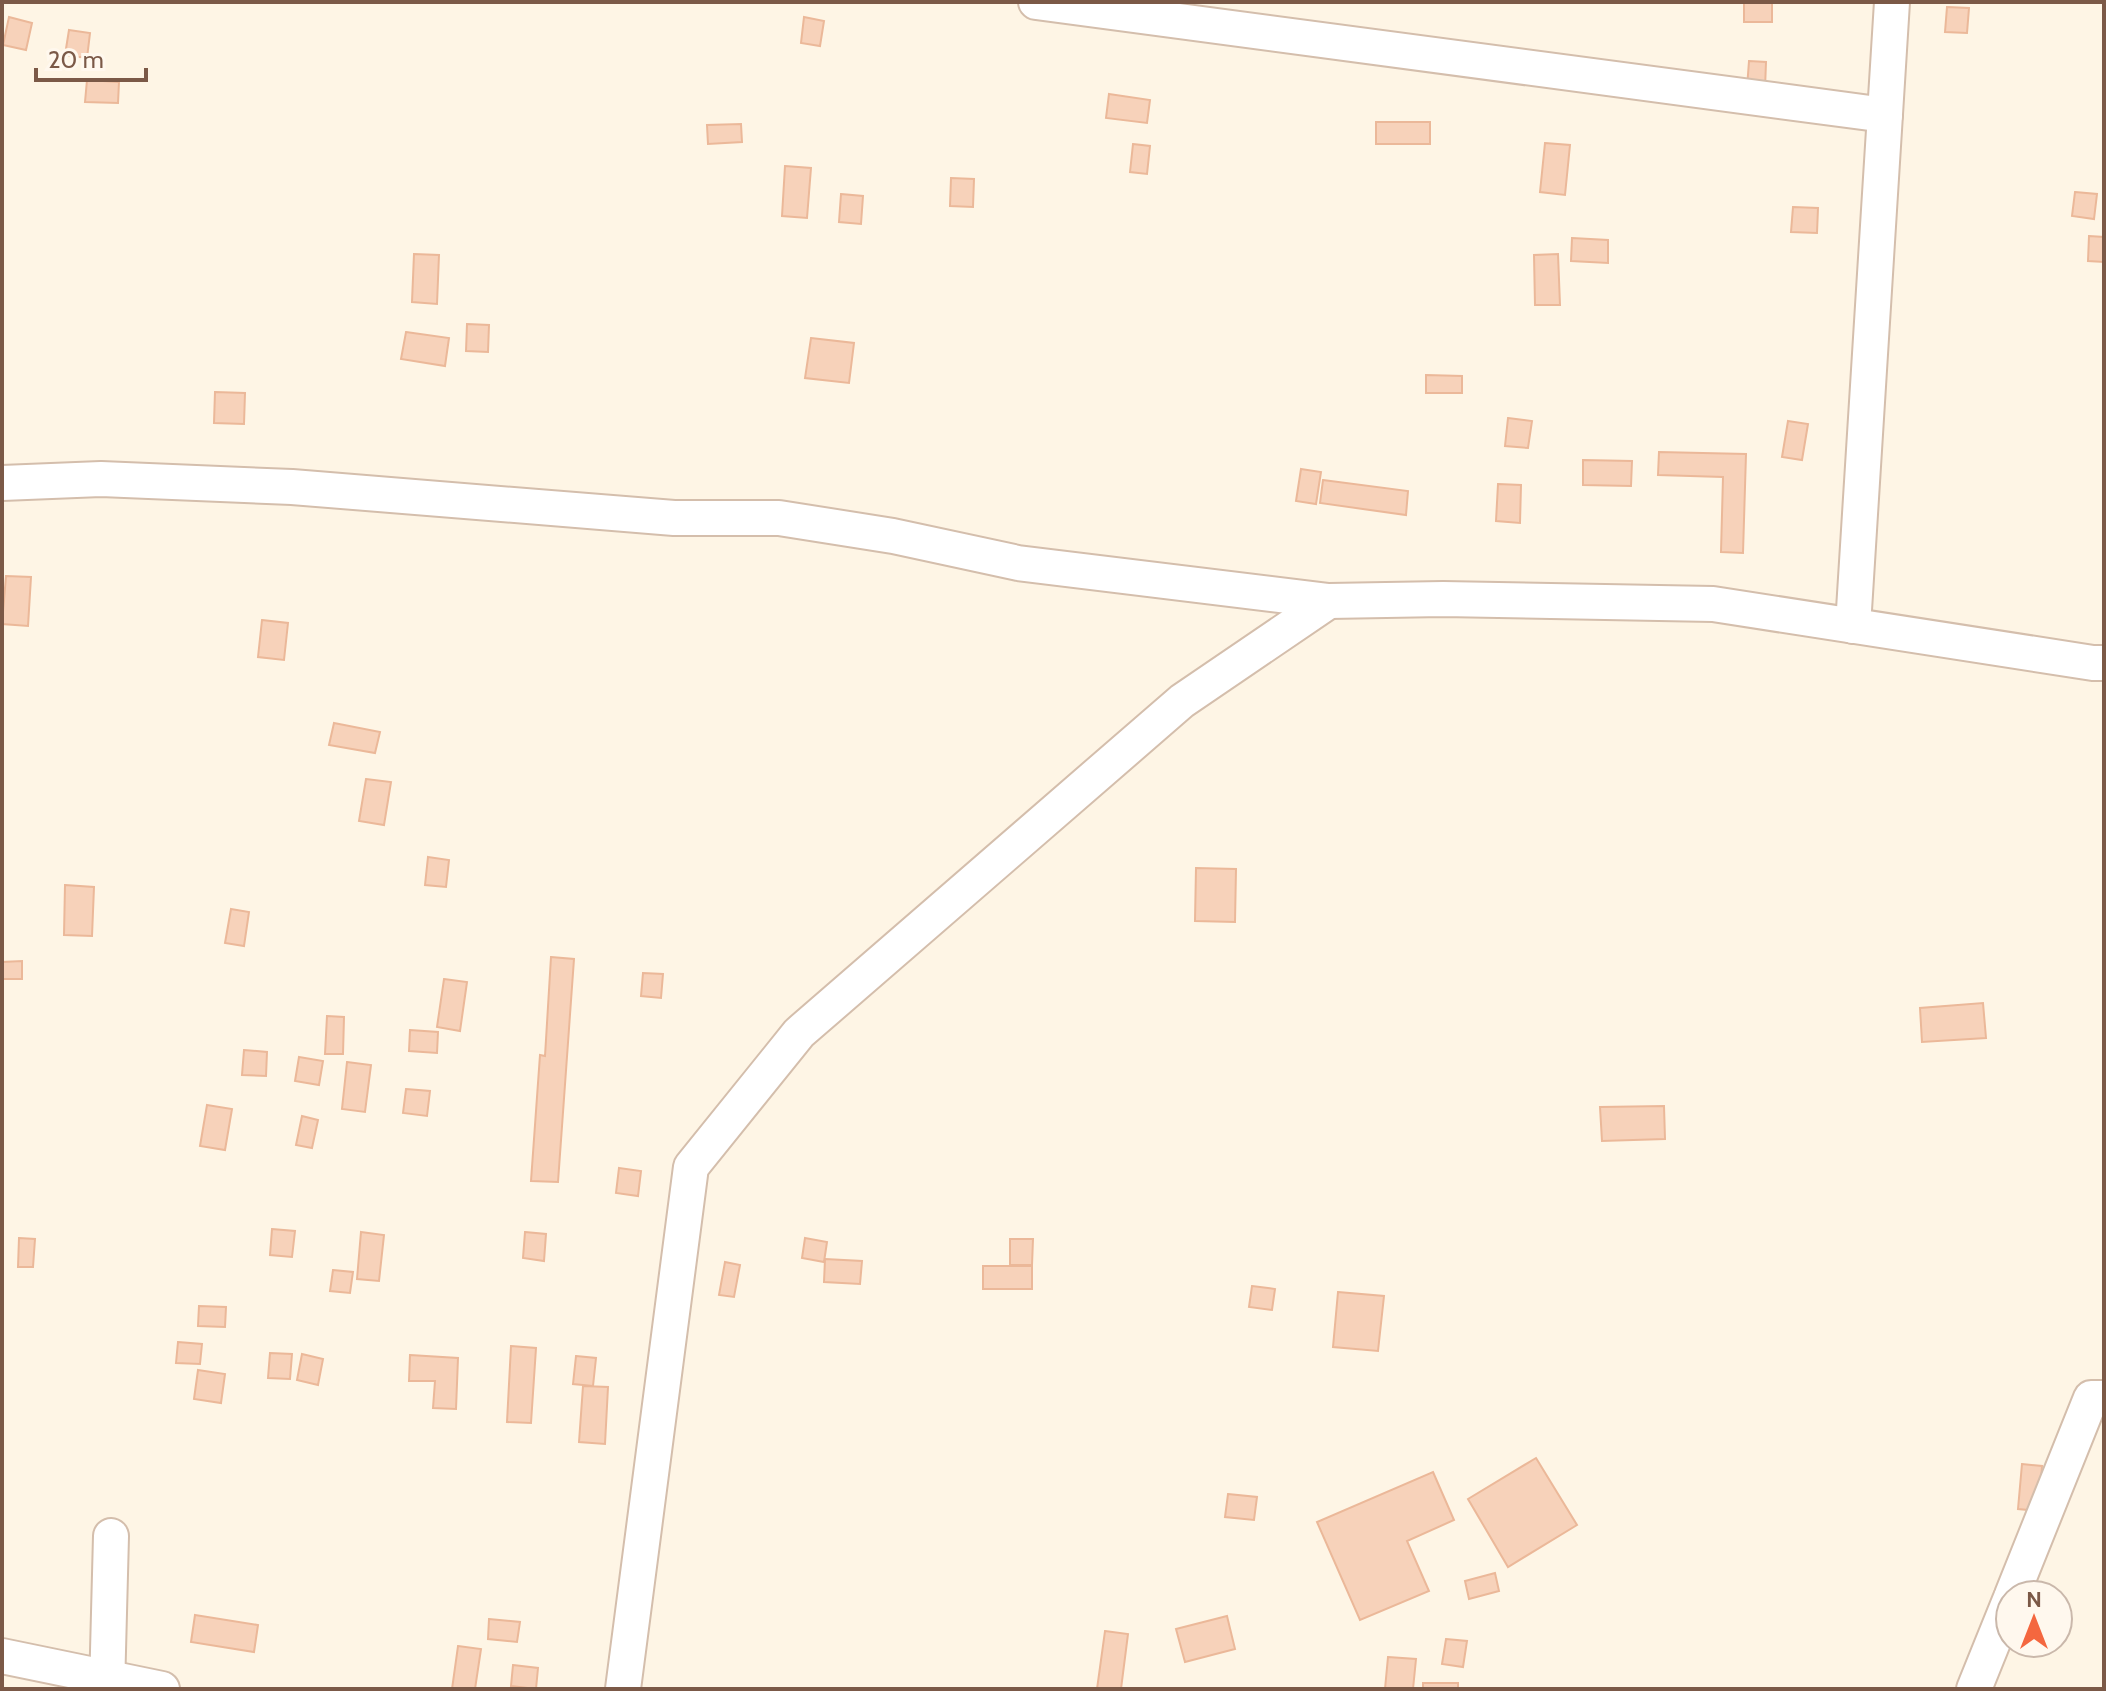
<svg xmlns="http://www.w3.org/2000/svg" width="2106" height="1691" viewBox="0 0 2106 1691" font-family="Cabin,sans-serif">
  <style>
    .building { fill: #f7d2ba; stroke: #ebb899; stroke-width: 2 }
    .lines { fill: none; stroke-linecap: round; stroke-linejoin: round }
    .street-casing { stroke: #d4beac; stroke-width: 38 }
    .street { stroke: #fff; stroke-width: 34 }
  </style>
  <rect width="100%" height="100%" fill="#fef5e5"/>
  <!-- building -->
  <g class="building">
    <rect x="1744" y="2" width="28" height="20"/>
    <path d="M 1947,7 L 1969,8 L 1967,33 L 1945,32 Z"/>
    <path d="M 9,17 L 32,23 L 26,50 L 3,45 Z"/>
    <path d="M 804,17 L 824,21 L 820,46 L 801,43 Z"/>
    <path d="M 69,30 L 90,33 L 87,58 L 65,55 Z"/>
    <path d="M 1749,61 L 1766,62 L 1765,89 L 1747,88 Z"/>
    <path d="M 87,80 L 119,82 L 118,103 L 85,102 Z"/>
    <path d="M 1109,94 L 1150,100 L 1147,123 L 1106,118 Z"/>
    <rect x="1376" y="122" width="54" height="22"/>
    <path d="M 741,124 L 742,142 L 708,144 L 707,125 Z"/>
    <path d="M 1545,143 L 1570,145 L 1565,195 L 1540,192 Z"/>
    <path d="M 1133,144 L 1150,146 L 1147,174 L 1130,172 Z"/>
    <path d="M 785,166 L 811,168 L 807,218 L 782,216 Z"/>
    <path d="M 951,178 L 974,179 L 973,207 L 950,206 Z"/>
    <path d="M 2075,192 L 2097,194 L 2094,219 L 2072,216 Z"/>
    <path d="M 841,194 L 863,196 L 861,224 L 839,222 Z"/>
    <path d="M 1793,207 L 1818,208 L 1817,233 L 1791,232 Z"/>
    <path d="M 2089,236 L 2104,237 L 2104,262 L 2088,261 Z"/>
    <path d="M 1572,238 L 1608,240 L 1608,263 L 1571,261 Z"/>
    <path d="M 414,254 L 439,255 L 437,304 L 412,302 Z"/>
    <path d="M 1558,254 L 1560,305 L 1535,305 L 1534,255 Z"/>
    <path d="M 467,324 L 489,325 L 488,352 L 466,351 Z"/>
    <path d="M 406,332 L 449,338 L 445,366 L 401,359 Z"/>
    <path d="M 811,338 L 854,343 L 849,383 L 805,378 Z"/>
    <path d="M 1426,375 L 1462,376 L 1462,393 L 1426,393 Z"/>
    <path d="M 215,392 L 245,393 L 244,424 L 214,423 Z"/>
    <path d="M 1508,418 L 1532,421 L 1528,448 L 1505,446 Z"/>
    <path d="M 1788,421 L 1808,424 L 1802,460 L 1782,457 Z"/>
    <path d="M 1659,452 L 1746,454 L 1743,553 L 1721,552 L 1723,477 L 1658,475 Z"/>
    <path d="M 1583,460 L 1632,461 L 1631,486 L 1583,485 Z"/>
    <path d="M 1301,469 L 1321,472 L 1316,504 L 1296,501 Z"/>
    <path d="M 1323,480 L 1408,491 L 1406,515 L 1320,503 Z"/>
    <path d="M 1498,484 L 1521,485 L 1520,523 L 1496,521 Z"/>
    <path d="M 6,576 L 31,577 L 28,626 L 2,624 Z"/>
    <path d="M 262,620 L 288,623 L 284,660 L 258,657 Z"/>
    <path d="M 334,723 L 380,732 L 375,753 L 329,745 Z"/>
    <path d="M 366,779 L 391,782 L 384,825 L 359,821 Z"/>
    <path d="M 428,857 L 449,860 L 446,887 L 425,885 Z"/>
    <path d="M 1196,868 L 1236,869 L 1235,922 L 1195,921 Z"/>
    <path d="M 65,885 L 94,887 L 92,936 L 64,935 Z"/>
    <path d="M 231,909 L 249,912 L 244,946 L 225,943 Z"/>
    <path d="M 551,957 L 574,959 L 558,1182 L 531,1181 L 540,1055 L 545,1056 Z"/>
    <path d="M 22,961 L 22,979 L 2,979 L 2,962 Z"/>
    <path d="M 643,973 L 663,974 L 661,998 L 641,996 Z"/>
    <path d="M 444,979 L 467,982 L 460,1031 L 437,1027 Z"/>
    <path d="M 1983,1003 L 1986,1038 L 1922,1042 L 1920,1008 Z"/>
    <path d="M 327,1016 L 344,1017 L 343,1054 L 325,1054 Z"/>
    <path d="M 410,1030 L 438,1032 L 437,1053 L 409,1051 Z"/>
    <path d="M 244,1050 L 267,1052 L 266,1076 L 242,1075 Z"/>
    <path d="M 299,1057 L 323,1061 L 319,1085 L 295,1081 Z"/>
    <path d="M 347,1062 L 371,1065 L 365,1112 L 342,1109 Z"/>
    <path d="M 406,1089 L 430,1091 L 427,1116 L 403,1113 Z"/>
    <path d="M 207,1105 L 232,1109 L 225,1150 L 200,1146 Z"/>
    <path d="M 1664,1106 L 1665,1139 L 1602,1141 L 1600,1107 Z"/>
    <path d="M 302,1116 L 318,1120 L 312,1148 L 296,1145 Z"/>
    <path d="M 619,1168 L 641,1171 L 638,1196 L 616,1193 Z"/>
    <path d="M 272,1229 L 295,1231 L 292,1257 L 270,1255 Z"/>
    <path d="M 361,1232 L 384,1235 L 379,1281 L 357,1279 Z"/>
    <path d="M 525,1232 L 546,1234 L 544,1261 L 523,1258 Z"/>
    <path d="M 19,1238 L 35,1239 L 33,1267 L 18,1267 Z"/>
    <path d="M 805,1238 L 827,1242 L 824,1262 L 802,1258 Z"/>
    <path d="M 1010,1239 L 1033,1239 L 1032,1265 L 1010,1265 Z"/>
    <path d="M 825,1259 L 862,1261 L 860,1284 L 824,1282 Z"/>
    <path d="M 725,1262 L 740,1265 L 734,1297 L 719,1295 Z"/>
    <rect x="983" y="1266" width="49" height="23"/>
    <path d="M 333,1270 L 353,1272 L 350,1293 L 330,1291 Z"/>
    <path d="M 1252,1286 L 1275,1289 L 1272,1310 L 1249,1307 Z"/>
    <path d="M 1338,1292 L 1384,1296 L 1378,1351 L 1333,1347 Z"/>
    <path d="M 199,1306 L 226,1307 L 225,1327 L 198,1326 Z"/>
    <path d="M 178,1342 L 202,1344 L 200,1364 L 176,1363 Z"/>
    <path d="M 511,1346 L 536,1348 L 531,1423 L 507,1422 Z"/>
    <path d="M 270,1353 L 292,1354 L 290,1379 L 268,1378 Z"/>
    <path d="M 302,1354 L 323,1359 L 318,1385 L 297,1380 Z"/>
    <path d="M 410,1355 L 458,1358 L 456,1409 L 433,1408 L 435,1381 L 409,1381 Z"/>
    <path d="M 576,1356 L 596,1358 L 593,1386 L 573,1384 Z"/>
    <path d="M 198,1370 L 225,1374 L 221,1403 L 194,1399 Z"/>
    <path d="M 583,1386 L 608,1387 L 605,1444 L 579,1442 Z"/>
    <path d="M 1536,1458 L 1577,1525 L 1508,1567 L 1468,1499 Z"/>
    <path d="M 2022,1464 L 2042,1466 L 2039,1511 L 2018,1509 Z"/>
    <path d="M 1433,1472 L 1454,1520 L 1407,1541 L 1429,1591 L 1360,1620 L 1317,1522 Z"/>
    <path d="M 1228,1494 L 1257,1497 L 1254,1520 L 1225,1517 Z"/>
    <path d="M 1495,1573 L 1499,1591 L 1469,1599 L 1465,1581 Z"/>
    <path d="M 195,1615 L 258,1625 L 254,1652 L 191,1642 Z"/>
    <path d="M 1227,1616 L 1235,1649 L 1185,1662 L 1176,1629 Z"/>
    <path d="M 489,1619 L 520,1622 L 517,1642 L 488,1639 Z"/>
    <path d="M 1105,1631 L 1128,1634 L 1121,1689 L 1097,1689 Z"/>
    <path d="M 1446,1639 L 1467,1641 L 1463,1667 L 1442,1664 Z"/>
    <path d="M 458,1646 L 481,1649 L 475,1689 L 452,1689 Z"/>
    <path d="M 1388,1657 L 1416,1659 L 1413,1689 L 1385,1689 Z"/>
    <path d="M 513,1665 L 538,1668 L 536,1689 L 511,1686 Z"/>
    <rect x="1423" y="1683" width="35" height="6"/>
  </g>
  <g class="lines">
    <!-- street casing -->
    <g class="street-casing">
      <g id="street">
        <path d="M 1036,2 L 1885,115"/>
        <path d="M 2,483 L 101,479 L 292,487 L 674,518 L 779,518 L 893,536 L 1018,563 L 1329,601 L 1443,599 L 1713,604 L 2093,663 L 2104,663"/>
        <path d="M 1853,626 L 1892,2"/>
        <path d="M 2012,1595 L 2091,1398 L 2104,1398"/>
        <path d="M 2,1656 L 162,1689"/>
        <path d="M 107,1689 L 111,1536"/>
        <path d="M 623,1689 L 691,1167 L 799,1033 L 1182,701 L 1329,601"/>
        <path d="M 1974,1689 L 2010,1600"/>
      </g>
    </g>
    <!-- street -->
    <use href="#street" class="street"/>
  </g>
  <!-- border -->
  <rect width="2106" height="1691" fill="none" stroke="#7b5947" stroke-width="8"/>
  <!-- north arrow -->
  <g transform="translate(2034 1619)"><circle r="38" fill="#fff8ee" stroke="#cab8ab" stroke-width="2"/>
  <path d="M0-6L14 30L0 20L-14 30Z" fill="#f4673f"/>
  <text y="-12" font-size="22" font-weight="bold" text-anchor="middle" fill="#7b5947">N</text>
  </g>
  <!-- scale -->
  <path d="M36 68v12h110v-12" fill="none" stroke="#7b5947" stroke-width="4"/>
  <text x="48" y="68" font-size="24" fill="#7b5947" stroke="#fff8ee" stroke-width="6" paint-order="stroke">20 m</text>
</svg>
